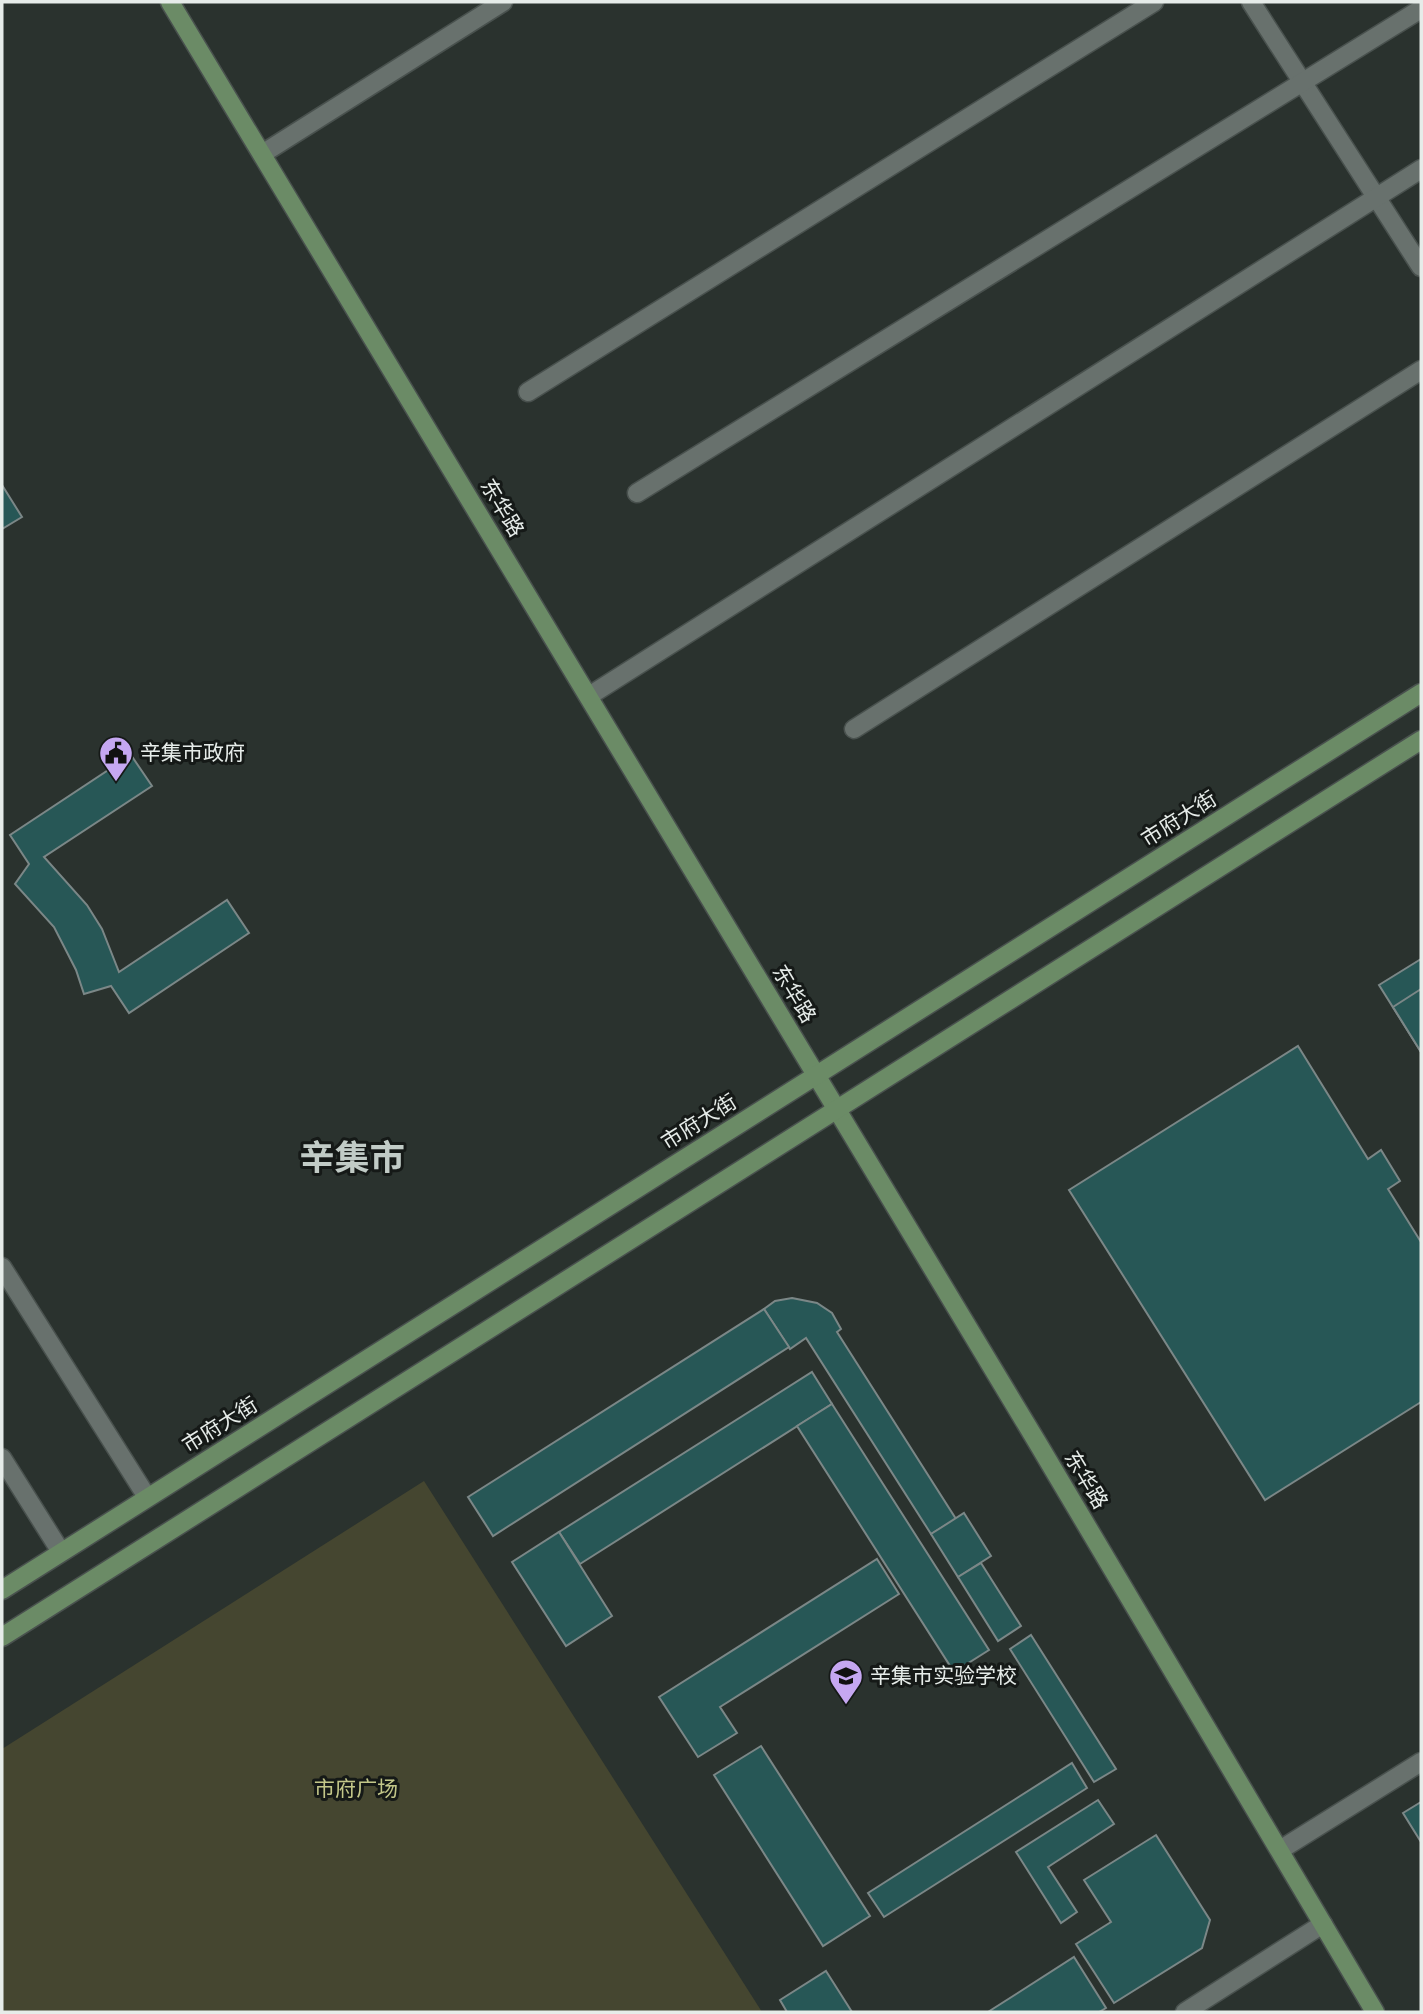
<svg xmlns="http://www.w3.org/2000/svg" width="1423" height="2014" viewBox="0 0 1423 2014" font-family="Poppins,'Noto Sans SC',sans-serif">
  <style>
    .green { fill: #454630 }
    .building { fill: #275756; stroke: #7b8787; stroke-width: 2 }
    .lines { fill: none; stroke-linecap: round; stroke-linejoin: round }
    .lane-casing { stroke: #49514e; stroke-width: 21 }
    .street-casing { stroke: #49514e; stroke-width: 21 }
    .secondary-casing { stroke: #49514e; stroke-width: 21 }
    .lane { stroke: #68716d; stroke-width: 18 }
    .street { stroke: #68716d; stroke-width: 18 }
    .secondary { stroke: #6b8b66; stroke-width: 18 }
    .labels { text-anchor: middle; stroke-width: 6; stroke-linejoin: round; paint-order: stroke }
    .street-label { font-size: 21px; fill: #e6ece9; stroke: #151917 }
    .poi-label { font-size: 21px; fill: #e6ece9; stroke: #151917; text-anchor: start }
    .park-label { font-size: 21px; fill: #c3c789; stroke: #151917 }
    .town-label { font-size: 35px; font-weight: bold; fill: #c1cbc6; stroke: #151917 }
  </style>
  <rect width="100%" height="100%" fill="#2a322e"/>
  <!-- green -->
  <path class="green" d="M 424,1481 L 762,2012 L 2,2012 L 2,1749 Z"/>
  <!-- building -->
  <g class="building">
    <path d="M 2,485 L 22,517 L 2,529 Z"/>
    <path d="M 131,755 L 152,786 L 44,857 L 87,905 L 102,929 L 119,972 L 227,900 L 249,933 L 129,1013 L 111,986 L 84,994 L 76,970 L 54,927 L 15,884 L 29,864 L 10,835 Z"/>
    <path d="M 1421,959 L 1421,1052 L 1379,985 Z"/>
    <path d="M 1421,989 L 1421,1052 L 1393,1007 Z"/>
    <path d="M 1298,1046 L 1368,1159 L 1381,1150 L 1400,1181 L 1388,1189 L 1421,1242 L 1421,1402 L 1265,1500 L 1069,1190 Z"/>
    <path d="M 792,1298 L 817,1303 L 832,1313 L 841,1329 L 837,1332 L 956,1519 L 931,1534 L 806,1338 L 790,1349 L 764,1309 L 775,1301 Z"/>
    <path d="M 764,1309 L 789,1347 L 493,1536 L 468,1497 Z"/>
    <path d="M 812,1372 L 832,1404 L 580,1564 L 559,1532 Z"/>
    <path d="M 832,1404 L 989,1650 L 954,1672 L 797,1426 Z"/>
    <path d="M 964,1513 L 991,1556 L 958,1577 L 931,1534 Z"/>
    <path d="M 559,1532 L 612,1616 L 566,1646 L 512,1562 Z"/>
    <path d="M 877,1559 L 899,1594 L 720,1707 L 737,1733 L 698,1757 L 659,1697 Z"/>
    <path d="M 981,1563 L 1021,1626 L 998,1641 L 958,1577 Z"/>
    <path d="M 1031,1635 L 1116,1769 L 1094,1782 L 1010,1649 Z"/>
    <path d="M 761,1746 L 870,1916 L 823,1946 L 714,1775 Z"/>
    <path d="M 1072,1763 L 1087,1788 L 884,1917 L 868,1893 Z"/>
    <path d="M 1098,1800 L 1114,1824 L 1048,1867 L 1077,1912 L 1061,1923 L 1016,1852 Z"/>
    <path d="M 1421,1802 L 1421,1842 L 1403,1813 Z"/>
    <path d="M 1156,1835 L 1210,1920 L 1202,1948 L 1114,2003 L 1076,1944 L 1111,1922 L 1084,1880 Z"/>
    <path d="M 1074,1957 L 1106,2008 L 1099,2012 L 988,2012 Z"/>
    <path d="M 826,1971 L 852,2012 L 787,2012 L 780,2000 Z"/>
  </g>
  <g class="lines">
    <!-- lane casing -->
    <g class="lane-casing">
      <g id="lane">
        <path d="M 1251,2 L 1421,267"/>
        <path d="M 262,154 L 503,2"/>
        <path d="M 528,392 L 1154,2"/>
        <path d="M 637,493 L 1421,9"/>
        <path d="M 854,729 L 1421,370"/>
        <path d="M 2,1267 L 147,1497"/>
        <path d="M 2,1458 L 61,1552"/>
      </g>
    </g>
    <!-- street casing -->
    <g class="street-casing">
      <g id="street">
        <path d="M 589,696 L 1421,169"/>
        <path d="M 1280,1850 L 1421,1762"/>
        <path d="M 1185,2012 L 1323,1924"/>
      </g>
    </g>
    <!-- secondary casing -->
    <g class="secondary-casing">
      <g id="secondary">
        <path d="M 170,2 L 1040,1447 L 1375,2012"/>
        <path d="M 2,1590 L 1421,693"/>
        <path d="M 2,1637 L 1421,740"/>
      </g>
    </g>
    <!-- lane -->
    <use href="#lane" class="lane"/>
    <!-- street -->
    <use href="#street" class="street"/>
    <!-- secondary -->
    <use href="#secondary" class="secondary"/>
  </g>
  <!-- icons -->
  <defs>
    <g id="civic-pin" transform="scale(1.75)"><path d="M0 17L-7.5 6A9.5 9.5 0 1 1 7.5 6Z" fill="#c5a7f1" stroke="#151917"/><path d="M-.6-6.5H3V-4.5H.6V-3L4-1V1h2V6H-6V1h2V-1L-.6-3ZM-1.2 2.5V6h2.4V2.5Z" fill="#111"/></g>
    <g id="school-pin" transform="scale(1.75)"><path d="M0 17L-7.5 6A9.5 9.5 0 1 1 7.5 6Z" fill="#c5a7f1" stroke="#151917"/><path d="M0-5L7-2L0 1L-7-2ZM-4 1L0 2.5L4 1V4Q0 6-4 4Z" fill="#111"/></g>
  </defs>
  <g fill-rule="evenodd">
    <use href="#civic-pin" x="116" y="753"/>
    <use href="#school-pin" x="846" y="1676"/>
  </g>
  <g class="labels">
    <!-- street labels -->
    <g class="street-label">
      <text transform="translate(502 508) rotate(59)" y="7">东华路</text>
      <text transform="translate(1179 819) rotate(-32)" y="7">市府大街</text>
      <text transform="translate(794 994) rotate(59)" y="7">东华路</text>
      <text transform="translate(699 1122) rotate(-32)" y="7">市府大街</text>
      <text transform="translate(220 1425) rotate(-32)" y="7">市府大街</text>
      <text transform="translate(1086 1480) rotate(59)" y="7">东华路</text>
    </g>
    <!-- poi labels -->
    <g class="poi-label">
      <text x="140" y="760">辛集市政府</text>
      <text x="870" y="1683">辛集市实验学校</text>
    </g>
    <!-- park labels -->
    <g class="park-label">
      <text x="356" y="1796">市府广场</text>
    </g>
    <!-- town labels -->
    <g class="town-label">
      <text x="352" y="1170">辛集市</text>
    </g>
  </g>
  <!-- border -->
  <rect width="1423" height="2014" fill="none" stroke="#e6ece9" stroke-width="7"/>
</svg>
